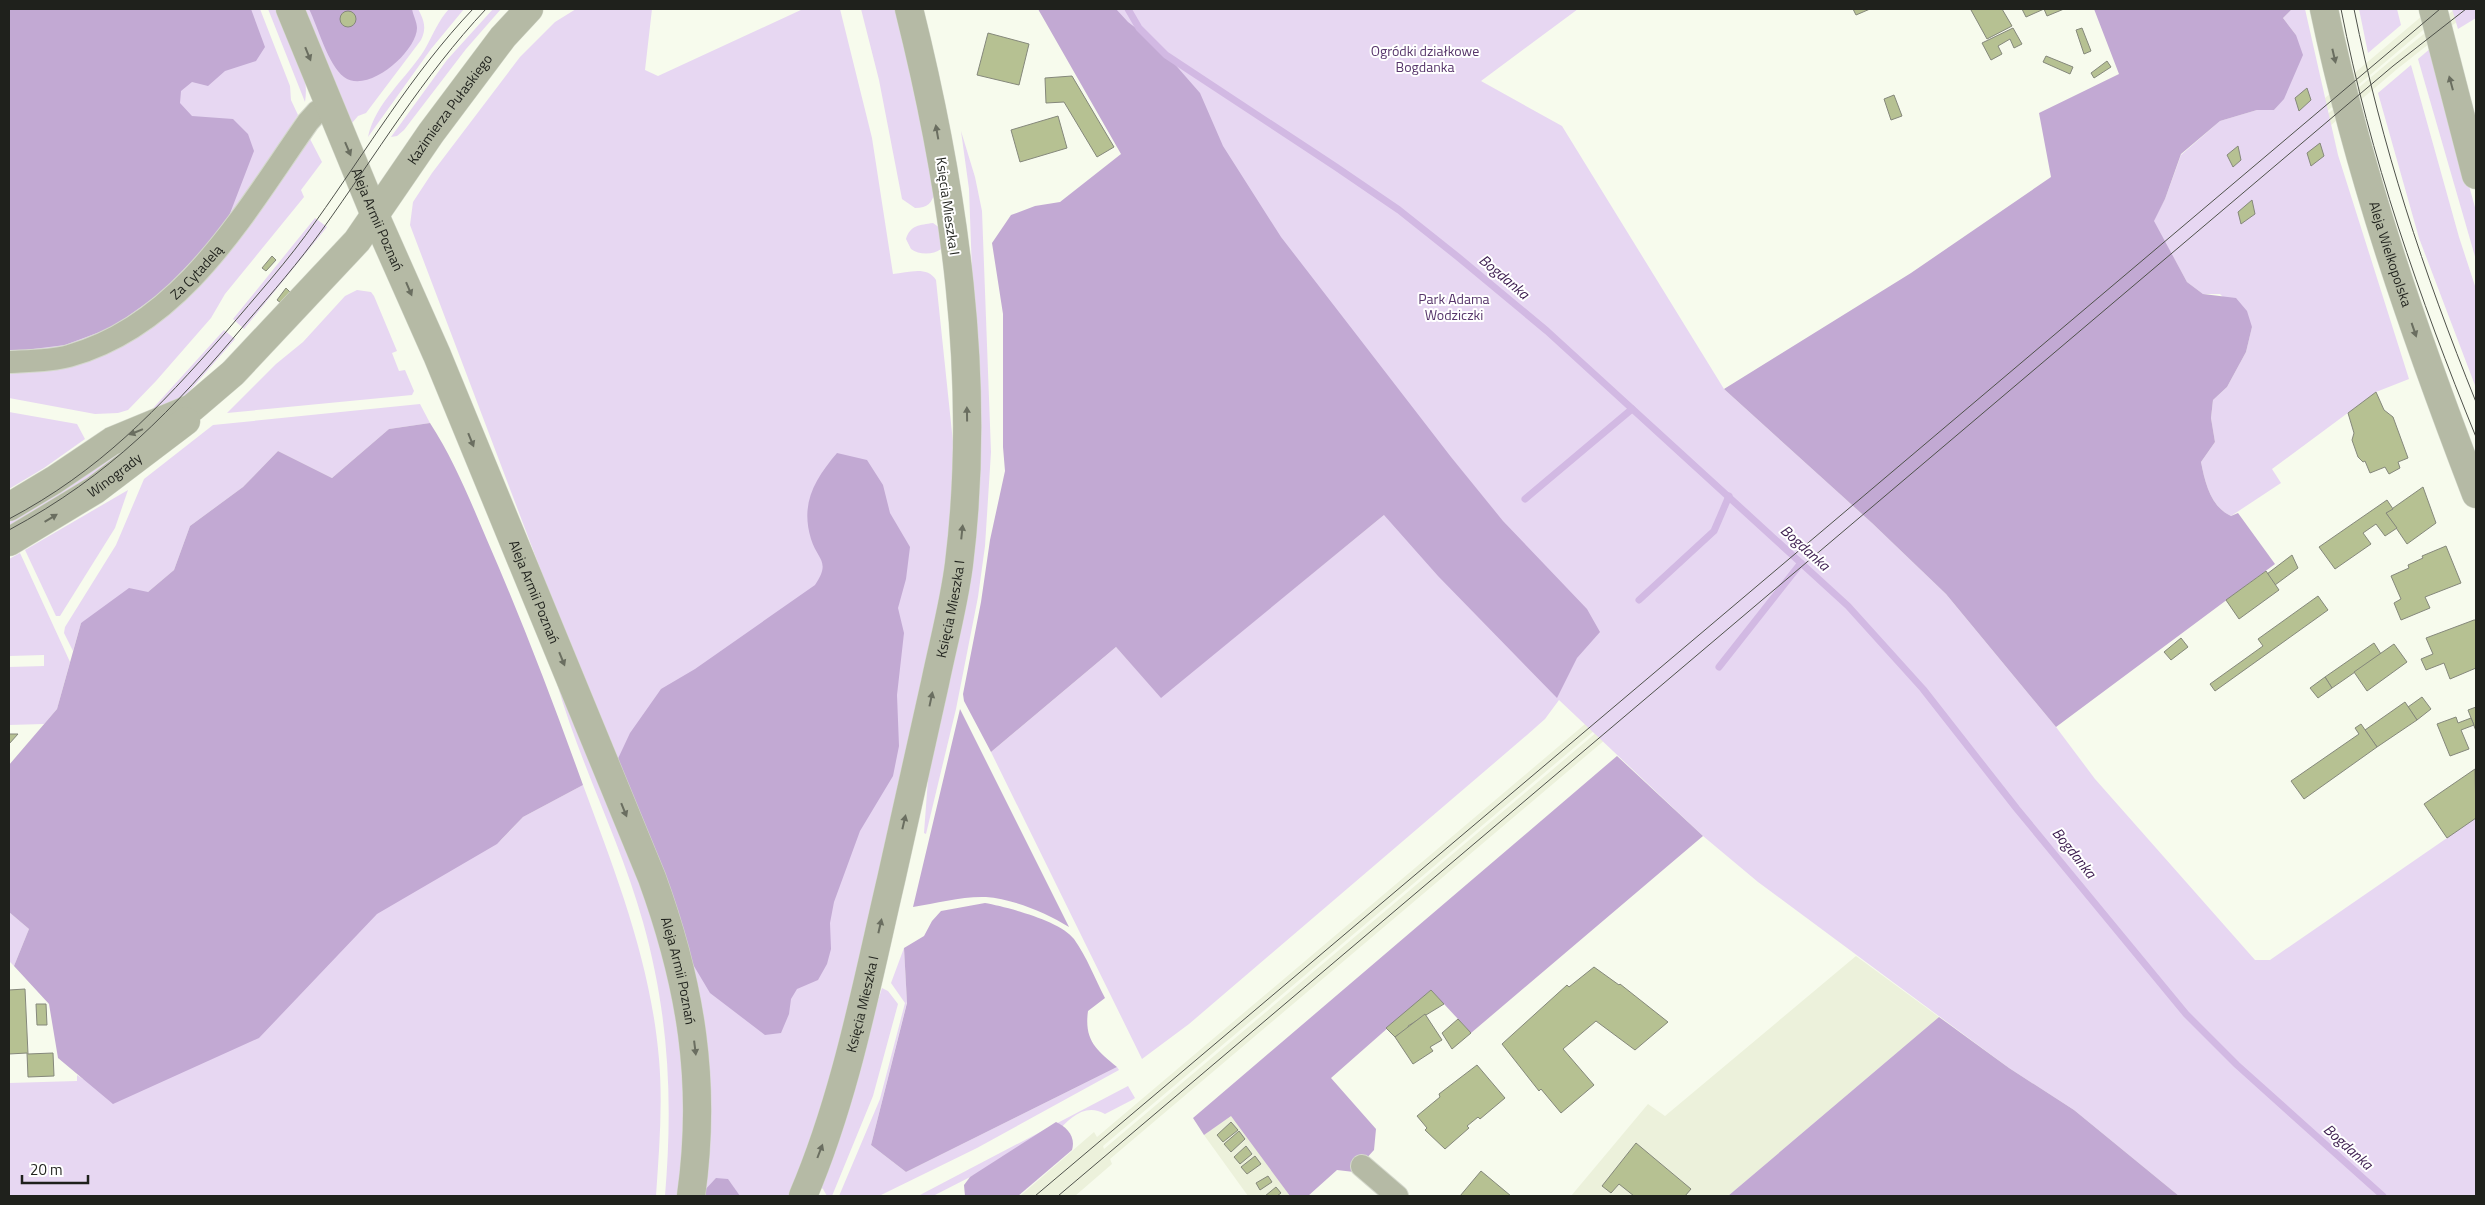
<svg xmlns="http://www.w3.org/2000/svg" width="2485" height="1205" viewBox="0 0 2485 1205" font-family="'Titillium Web',sans-serif">
  <style>
    .built { fill: #ecf1db }
    .green { fill: #e7d7f2 }
    .forest { fill: #c2a9d3 }
    .lines { fill: none; stroke-linecap: round; stroke-linejoin: round }
    .stream { stroke: #d2b9e3; stroke-width: 7 }
    .building { fill: #b6c192; stroke: #85887b }
    .minor-casing { stroke: #d4d8cc; stroke-width: 24 }
    .tertiary-casing { stroke: #d4d8cc; stroke-width: 29 }
    .minor { stroke: #b5baa5; stroke-width: 22 }
    .tertiary { stroke: #b5baa5; stroke-width: 28 }
    .tram { stroke: #4e514a; stroke-width: 1 }
    .oneway { fill: #6a6e60 }
    .labels { text-anchor: middle; stroke-width: 4; stroke-linejoin: round; paint-order: stroke }
    .park-label { font-size: 14px; fill: #57366b; stroke: #fff }
    .street-label { font-size: 14px; fill: #1f211c; stroke: #fff }
    .water-label { font-size: 15px; font-style: italic; fill: #3a1a4d; stroke: #fff }
  </style>
  <rect width="100%" height="100%" fill="#f7fbed"/>
  <!-- built -->
  <g class="built">
    <path d="M 2448,9 L 1103,1146 L 1104,1149 L 2389,62 L 2455,9 L 2473,9 L 2396,70 L 1110,1159 L 1112,1164 L 1075,1196 L 1020,1196 L 1094,1132 L 1097,1137 L 2429,10 Z"/>
    <path d="M 1856,956 L 1939,1017 L 1728,1196 L 1571,1196 L 1648,1104 L 1665,1116 Z"/>
    <path d="M 1231,1115 L 1290,1196 L 1248,1196 L 1204,1135 Z"/>
  </g>
  <!-- green -->
  <g class="green">
    <path d="M 9,9 L 260,9 L 290,86 L 291,100 L 298,115 L 291,126 L 300,148 L 309,137 L 322,162 L 301,190 L 304,197 L 225,294 L 211,318 L 156,381 L 128,410 L 118,413 L 95,414 L 9,398 Z"/>
    <path d="M 268,9 L 277,9 C 289,37 311,71 305,102 Z"/>
    <path d="M 303,9 L 418,9 C 424,20 427,28 421,40 L 366,113 L 358,116 L 352,123 Z"/>
    <path d="M 449,9 L 464,9 L 431,49 L 368,137 C 375,103 407,78 425,49 C 433,35 438,21 449,9 Z"/>
    <path d="M 493,9 L 501,9 L 466,49 L 404,130 L 397,136 L 391,137 L 447,60 Z"/>
    <path d="M 576,9 L 652,9 L 645,70 L 658,76 L 803,9 L 840,9 L 872,138 L 893,274 C 907,273 927,265 936,280 L 955,461 L 954,498 L 939,611 L 828,1095 L 790,1196 L 702,1196 L 685,951 L 410,225 L 413,202 L 432,173 L 520,57 L 555,22 Z"/>
    <path d="M 861,9 L 896,9 L 935,191 C 932,203 928,208 915,208 L 902,199 L 879,80 Z"/>
    <path d="M 1038,9 L 1578,9 L 1481,81 L 1562,126 L 1724,389 L 1872,523 L 1946,594 L 2056,727 L 2095,779 L 2255,960 L 2270,960 L 2476,818 L 2476,1196 L 2179,1196 L 2074,1110 L 2009,1068 L 1758,882 L 1703,836 L 1559,700 L 1545,719 L 1527,735 L 1189,1024 L 1142,1059 L 991,752 L 1116,647 L 1161,697 L 1384,515 Z"/>
    <path d="M 2292,9 L 2305,9 L 2338,155 L 2409,379 L 2376,392 L 2272,469 L 2281,483 L 2231,516 C 2211,507 2205,483 2201,462 L 2215,442 L 2211,418 L 2213,400 L 2227,387 L 2246,352 L 2252,327 L 2220,294 L 2203,294 L 2187,282 L 2153,221 L 2165,199 L 2181,155 L 2220,121 L 2257,110 L 2274,110 C 2293,90 2292,62 2296,35 L 2283,18 Z"/>
    <path d="M 2359,9 L 2397,9 L 2401,25 L 2368,53 Z"/>
    <path d="M 2452,9 L 2476,9 L 2476,18 L 2458,29 Z"/>
    <path d="M 2431,48 L 2476,211 L 2476,260 L 2418,59 Z"/>
    <path d="M 2411,65 L 2459,237 L 2476,289 L 2476,388 L 2419,238 L 2378,93 Z"/>
    <path d="M 961,131 L 975,177 L 982,211 L 991,452 L 985,546 L 978,597 L 956,709 L 926,834 L 924,833 L 928,779 L 973,299 L 969,189 Z"/>
    <path d="M 315,218 L 327,227 L 244,329 L 233,319 Z"/>
    <path d="M 933,223 L 940,228 L 941,249 C 933,255 919,255 911,249 L 906,239 C 910,225 920,225 933,223 Z"/>
    <path d="M 357,290 L 371,292 L 374,296 L 397,351 L 392,353 L 399,371 L 405,370 L 414,391 L 412,395 L 227,413 L 276,364 L 303,342 L 345,296 Z"/>
    <path d="M 224,330 L 235,339 L 178,404 L 145,417 Z"/>
    <path d="M 420,404 L 430,423 L 389,429 L 332,478 L 278,451 L 243,487 L 190,526 L 174,570 L 148,592 L 81,623 L 73,651 L 64,633 L 65,627 L 116,545 L 144,479 L 213,425 Z"/>
    <path d="M 9,412 L 77,424 L 85,439 L 44,468 L 9,489 Z"/>
    <path d="M 131,442 L 117,462 L 9,532 L 9,516 Z"/>
    <path d="M 128,490 L 115,528 L 60,616 L 56,616 L 25,550 Z"/>
    <path d="M 20,553 L 70,662 L 57,709 L 44,724 L 9,725 L 9,667 L 44,666 L 44,655 L 9,656 L 9,559 Z"/>
    <path d="M 556,680 L 647,897 L 672,981 L 686,1095 L 679,1196 L 665,1196 C 673,1101 669,1015 643,922 C 620,840 579,762 556,680 Z"/>
    <path d="M 583,785 C 616,874 651,963 659,1059 C 663,1105 659,1151 656,1196 L 9,1196 L 9,1083 L 77,1081 L 77,1075 L 83,1079 L 501,840 L 523,817 Z"/>
    <path d="M 9,912 L 29,929 L 14,966 L 9,961 Z"/>
    <path d="M 904,948 L 907,1002 L 871,1145 L 906,1172 L 1117,1067 L 1119,1070 L 977,1148 L 879,1196 L 839,1196 L 880,1099 L 905,1003 L 891,983 Z"/>
    <path d="M 882,988 L 888,991 L 898,1004 L 873,1096 L 832,1196 L 827,1196 L 823,1189 L 819,1186 Z"/>
    <path d="M 1128,1086 L 1135,1098 L 1132,1100 L 1105,1114 C 1085,1102 1069,1119 1056,1133 L 933,1196 L 918,1196 Z"/>
  </g>
  <!-- forest -->
  <g class="forest">
    <path d="M 9,9 L 251,9 L 265,47 L 256,61 L 225,71 L 208,86 L 192,82 L 181,91 L 180,103 L 192,116 L 233,119 L 248,134 L 254,151 L 229,216 L 206,246 L 163,291 L 113,327 L 65,345 L 9,352 Z"/>
    <path d="M 309,9 L 412,9 C 413,15 417,22 417,28 C 417,51 368,95 344,77 C 328,65 318,27 309,9 Z"/>
    <path d="M 1038,9 L 1116,9 L 1128,22 L 1158,45 L 1200,93 L 1223,146 L 1281,237 L 1451,457 L 1503,521 L 1587,609 L 1600,632 L 1577,658 L 1557,698 L 1438,576 L 1384,515 L 1161,698 L 1116,647 L 991,752 L 964,701 L 963,694 L 981,602 L 990,540 L 1005,471 L 1003,447 L 1003,314 L 992,243 L 1011,215 L 1035,206 L 1060,202 L 1121,154 Z"/>
    <path d="M 2094,9 L 2292,9 L 2283,18 L 2296,35 L 2303,55 L 2284,99 L 2274,110 L 2257,110 L 2220,121 L 2181,154 L 2165,199 L 2154,221 L 2187,282 L 2203,294 L 2236,298 L 2247,311 L 2252,327 L 2246,352 L 2227,387 L 2213,400 L 2211,418 L 2215,442 L 2201,462 C 2205,483 2211,507 2231,516 L 2238,513 L 2275,564 L 2056,727 L 1946,594 L 1872,523 L 1724,389 L 1911,273 L 2051,177 L 2039,113 L 2119,74 Z"/>
    <path d="M 430,423 C 454,460 470,500 487,540 C 522,620 553,702 583,785 L 523,817 L 497,844 L 377,914 L 259,1038 L 113,1104 L 58,1058 L 49,1004 L 14,966 L 29,929 L 9,912 L 9,765 L 57,709 L 81,623 L 129,588 L 148,592 L 174,570 L 190,526 L 243,487 L 278,451 L 332,478 L 389,429 Z"/>
    <path d="M 837,453 L 867,460 L 883,485 L 890,513 L 910,547 L 906,579 L 898,608 L 904,633 L 897,695 L 899,746 L 893,776 L 860,831 L 834,902 L 830,923 L 831,949 L 827,964 L 818,980 L 797,989 L 791,999 L 789,1014 L 781,1033 L 765,1035 L 710,993 L 685,951 L 615,765 L 630,733 L 661,689 L 695,669 L 815,585 C 831,561 818,561 811,539 C 800,503 815,479 837,453 Z"/>
    <path d="M 960,709 L 1069,927 C 1047,913 1013,899 986,897 C 963,896 937,903 913,907 Z"/>
    <path d="M 1617,756 L 1703,836 L 1471,1033 L 1431,990 L 1331,1078 L 1376,1129 L 1374,1150 L 1354,1172 L 1337,1170 L 1308,1196 L 1290,1196 L 1231,1116 L 1204,1135 L 1193,1118 Z"/>
    <path d="M 985,903 C 1007,907 1061,921 1074,939 C 1087,957 1095,979 1105,998 L 1088,1011 C 1084,1040 1096,1050 1117,1067 L 906,1172 L 871,1145 L 907,1003 L 904,948 L 924,936 L 932,921 L 941,911 Z"/>
    <path d="M 1939,1017 L 2009,1068 L 2074,1110 L 2179,1196 L 1728,1196 Z"/>
    <path d="M 1056,1122 C 1067,1127 1076,1137 1072,1150 L 1018,1196 L 965,1196 L 964,1185 L 970,1177 Z"/>
    <path d="M 716,1178 L 728,1179 L 740,1196 L 702,1196 L 703,1192 Z"/>
  </g>
  <g class="lines">
    <!-- stream -->
    <g class="stream">
      <path d="M 1128,9 L 1139,28 L 1166,55 L 1336,167 L 1399,210 L 1458,257 L 1547,331 L 1848,606 L 1923,689 L 2017,809 L 2186,1014 L 2237,1065 L 2383,1196"/>
      <path d="M 1525,499 L 1632,409"/>
      <path d="M 1639,600 L 1714,531 L 1729,496"/>
      <path d="M 1719,667 L 1801,563"/>
    </g>
  </g>
  <!-- building -->
  <g class="building">
    <path d="M 1853,9 L 1870,9 L 1856,15 Z"/>
    <path d="M 1974,9 L 2002,9 L 2012,26 L 1987,39 L 1971,10 Z"/>
    <path d="M 2022,9 L 2064,9 L 2047,16 L 2044,9 L 2026,17 Z"/>
    <circle cx="348" cy="19" r="8"/>
    <path d="M 2013,28 L 2022,44 L 2014,48 L 2010,39 L 1998,46 L 2002,54 L 1991,60 L 1982,43 Z"/>
    <path d="M 2082,28 L 2091,51 L 2084,54 L 2076,30 Z"/>
    <path d="M 988,33 L 1029,44 L 1019,85 L 977,75 Z"/>
    <path d="M 2046,56 L 2073,67 L 2070,74 L 2043,62 Z"/>
    <path d="M 2107,61 L 2111,67 L 2094,78 L 2091,73 Z"/>
    <path d="M 1072,76 L 1114,147 L 1097,157 L 1064,102 L 1046,103 L 1045,78 Z"/>
    <path d="M 2307,88 L 2311,100 L 2299,111 L 2295,98 Z"/>
    <path d="M 1894,95 L 1902,116 L 1891,120 L 1884,99 Z"/>
    <path d="M 1058,116 L 1067,148 L 1020,162 L 1011,130 Z"/>
    <path d="M 2320,143 L 2324,156 L 2311,166 L 2307,153 Z"/>
    <path d="M 2238,146 L 2241,160 L 2233,167 L 2227,155 Z"/>
    <path d="M 2252,200 L 2255,214 L 2241,224 L 2238,212 Z"/>
    <path d="M 272,256 L 276,260 L 266,271 L 262,268 Z"/>
    <path d="M 286,288 L 290,292 L 281,303 L 277,300 Z"/>
    <path d="M 2376,392 L 2384,410 L 2393,417 L 2408,458 L 2398,462 L 2400,468 L 2389,474 L 2385,467 L 2370,473 L 2365,461 L 2363,462 L 2358,457 L 2352,440 L 2354,433 L 2348,413 Z"/>
    <path d="M 2423,487 L 2436,523 L 2407,544 L 2386,513 Z"/>
    <path d="M 2387,500 L 2393,509 L 2386,513 L 2397,528 L 2385,536 L 2376,524 L 2363,533 L 2371,544 L 2335,569 L 2319,547 Z"/>
    <path d="M 2446,546 L 2461,583 L 2425,597 L 2430,608 L 2401,620 L 2394,603 L 2401,599 L 2391,576 L 2409,568 L 2408,565 L 2423,558 L 2422,556 Z"/>
    <path d="M 2292,555 L 2298,568 L 2275,585 L 2267,574 Z"/>
    <path d="M 2266,571 L 2279,590 L 2239,619 L 2226,600 Z"/>
    <path d="M 2318,596 L 2328,610 L 2215,691 L 2210,684 L 2263,646 L 2258,639 Z"/>
    <path d="M 2474,620 L 2476,620 L 2476,668 L 2450,679 L 2444,663 L 2426,670 L 2421,659 L 2433,654 L 2426,638 Z"/>
    <path d="M 2181,638 L 2188,647 L 2171,660 L 2164,652 Z"/>
    <path d="M 2374,643 L 2381,654 L 2332,688 L 2325,677 Z"/>
    <path d="M 2394,644 L 2407,662 L 2367,691 L 2354,672 Z"/>
    <path d="M 2325,677 L 2332,688 L 2318,698 L 2310,688 Z"/>
    <path d="M 2422,697 L 2431,709 L 2417,720 L 2408,707 Z"/>
    <path d="M 2405,702 L 2417,720 L 2377,747 L 2365,730 Z"/>
    <path d="M 2476,707 L 2476,731 L 2468,710 Z"/>
    <path d="M 2456,717 L 2458,723 L 2471,718 L 2474,725 L 2461,730 L 2469,749 L 2450,756 L 2437,724 Z"/>
    <path d="M 2361,724 L 2377,747 L 2304,799 L 2291,781 L 2359,734 L 2355,728 Z"/>
    <path d="M 9,734 L 18,734 L 9,744 Z"/>
    <path d="M 2475,769 L 2476,818 L 2447,838 L 2424,804 Z"/>
    <path d="M 1594,967 L 1619,985 L 1620,984 L 1668,1022 L 1635,1050 L 1596,1021 L 1563,1049 L 1594,1085 L 1561,1113 L 1541,1089 L 1539,1091 L 1502,1044 L 1567,985 L 1569,987 Z"/>
    <path d="M 25,989 L 28,1054 L 53,1053 L 54,1076 L 28,1077 L 27,1053 L 9,1054 L 9,990 Z"/>
    <path d="M 1431,990 L 1444,1004 L 1408,1026 L 1409,1028 L 1395,1037 L 1386,1028 Z"/>
    <path d="M 36,1004 L 46,1004 L 47,1025 L 37,1025 Z"/>
    <path d="M 1425,1014 L 1442,1040 L 1430,1047 L 1433,1051 L 1413,1064 L 1395,1037 Z"/>
    <path d="M 1458,1019 L 1471,1033 L 1452,1049 L 1442,1033 Z"/>
    <path d="M 1477,1065 L 1505,1098 L 1480,1119 L 1478,1117 L 1467,1126 L 1469,1128 L 1445,1149 L 1425,1130 L 1427,1128 L 1417,1116 L 1440,1097 L 1439,1094 Z"/>
    <path d="M 1231,1122 L 1238,1130 L 1223,1142 L 1217,1135 Z"/>
    <path d="M 1239,1131 L 1245,1139 L 1231,1152 L 1224,1144 Z"/>
    <path d="M 1636,1143 L 1691,1189 L 1685,1196 L 1634,1196 L 1619,1184 L 1611,1193 L 1602,1186 Z"/>
    <path d="M 1246,1146 L 1252,1154 L 1240,1164 L 1234,1157 Z"/>
    <path d="M 1255,1156 L 1261,1164 L 1247,1174 L 1241,1167 Z"/>
    <path d="M 1481,1171 L 1511,1196 L 1460,1196 Z"/>
    <path d="M 1268,1176 L 1272,1182 L 1260,1190 L 1256,1183 Z"/>
    <path d="M 1276,1187 L 1281,1193 L 1277,1196 L 1265,1196 Z"/>
  </g>
  <g class="lines">
    <!-- minor casing -->
    <g class="minor-casing">
      <g id="minor">
        <path id="s1" d="M 9,362 C 28,361 51,361 69,356 C 183,324 244,213 308,122 L 317,112 L 329,104"/>
        <path d="M 1362,1166 L 1397,1196"/>
      </g>
    </g>
    <!-- tertiary casing -->
    <g class="tertiary-casing">
      <g id="tertiary">
        <path id="s2" d="M 290,9 L 374,213 L 437,355 L 652,878 C 691,985 707,1083 691,1196"/>
        <path id="s3" d="M 2324,9 C 2359,176 2415,335 2476,494"/>
        <path d="M 2433,9 L 2476,175"/>
        <path id="s4" d="M 9,507 L 54,480 L 112,441 L 192,408 L 233,373 L 357,241 L 431,133 L 503,37 L 529,9"/>
        <path id="s5" d="M 9,542 L 95,490 L 186,421"/>
        <path id="s6" d="M 803,1196 C 846,1095 866,987 891,880 C 906,814 920,749 935,683 C 943,644 954,604 959,564 C 982,378 954,189 909,9"/>
      </g>
    </g>
    <!-- minor -->
    <use href="#minor" class="minor"/>
    <!-- tertiary -->
    <use href="#tertiary" class="tertiary"/>
    <!-- tram -->
    <g class="tram">
      <path d="M 2341,9 C 2370,157 2419,297 2476,437"/>
      <path d="M 2354,9 C 2382,147 2423,271 2476,402"/>
      <path d="M 9,519 C 100,471 158,409 225,333 C 256,296 288,261 316,221 C 367,150 412,73 473,9"/>
      <path d="M 9,530 C 111,475 172,411 246,323 C 272,293 299,262 322,230 C 376,155 423,76 486,9"/>
      <path d="M 1035,1196 L 2440,9"/>
      <path d="M 1058,1196 L 2393,66 L 2466,9"/>
    </g>
  </g>
  <!-- one-way arrows -->
  <defs><path id="oneway-solid" d="M-6-.8H1V-3.2L6.5 0L1 3.2V.8H-6Z" transform="scale(1.25)"/></defs>
  <g class="oneway">
    <use href="#oneway-solid" transform="translate(308 54) rotate(68)"/>
    <use href="#oneway-solid" transform="translate(2334 56) rotate(77)"/>
    <use href="#oneway-solid" transform="translate(2451 83) rotate(-105)"/>
    <use href="#oneway-solid" transform="translate(937 132) rotate(-100)"/>
    <use href="#oneway-solid" transform="translate(348 149) rotate(67)"/>
    <use href="#oneway-solid" transform="translate(409 289) rotate(67)"/>
    <use href="#oneway-solid" transform="translate(2414 330) rotate(71)"/>
    <use href="#oneway-solid" transform="translate(967 414) rotate(-91)"/>
    <use href="#oneway-solid" transform="translate(136 432) rotate(158)"/>
    <use href="#oneway-solid" transform="translate(471 440) rotate(68)"/>
    <use href="#oneway-solid" transform="translate(51 518) rotate(-31)"/>
    <use href="#oneway-solid" transform="translate(962 532) rotate(-84)"/>
    <use href="#oneway-solid" transform="translate(562 659) rotate(68)"/>
    <use href="#oneway-solid" transform="translate(931 699) rotate(-78)"/>
    <use href="#oneway-solid" transform="translate(624 810) rotate(68)"/>
    <use href="#oneway-solid" transform="translate(904 822) rotate(-77)"/>
    <use href="#oneway-solid" transform="translate(880 926) rotate(-77)"/>
    <use href="#oneway-solid" transform="translate(695 1048) rotate(83)"/>
    <use href="#oneway-solid" transform="translate(820 1151) rotate(-69)"/>
  </g>
  <g class="labels">
    <!-- park labels -->
    <g class="park-label">
      <text x="1425" y="56">Ogródki działkowe<tspan x="1425" dy="16">Bogdanka</tspan></text>
      <text x="1454" y="304">Park Adama<tspan x="1454" dy="16">Wodziczki</tspan></text>
    </g>
    <!-- street labels -->
    <g class="street-label">
      <text dy="5" stroke="none"><textPath href="#s4" startOffset="605">Kazimierza Pułaskiego</textPath></text>
      <text transform="translate(948 206) rotate(82)" y="5">Księcia Mieszka I</text>
      <text dy="5" stroke="none"><textPath href="#s2" startOffset="228">Aleja Armii Poznań</textPath></text>
      <text dy="5" stroke="none"><textPath href="#s3" startOffset="254">Aleja Wielkopolska</textPath></text>
      <text dy="5" stroke="none"><textPath href="#s1" startOffset="215">Za Cytadelą</textPath></text>
      <text dy="5" stroke="none"><textPath href="#s5" startOffset="125">Winogrady</textPath></text>
      <text dy="5" stroke="none"><textPath href="#s2" startOffset="632">Aleja Armii Poznań</textPath></text>
      <text dy="5" stroke="none"><textPath href="#s6" startOffset="606">Księcia Mieszka I</textPath></text>
      <text dy="5" stroke="none"><textPath href="#s2" startOffset="1038">Aleja Armii Poznań</textPath></text>
      <text dy="5" stroke="none"><textPath href="#s6" startOffset="201">Księcia Mieszka I</textPath></text>
    </g>
    <!-- water labels -->
    <g class="water-label">
      <text transform="translate(1504 277) rotate(40)" y="5">Bogdanka</text>
      <text transform="translate(1805 548) rotate(42)" y="5">Bogdanka</text>
      <text transform="translate(2074 853) rotate(51)" y="5">Bogdanka</text>
      <text transform="translate(2348 1147) rotate(42)" y="5">Bogdanka</text>
    </g>
  </g>
  <!-- border -->
  <rect width="2485" height="1205" fill="none" stroke="#1f211c" stroke-width="20"/>
  <!-- scale -->
  <path d="M22 1175v8h66v-8" fill="none" stroke="#1f211c" stroke-width="2.5"/>
  <text x="30" y="1175" font-size="15" fill="#1f211c" stroke="#ffffff" stroke-width="4" paint-order="stroke">20 m</text>
</svg>
